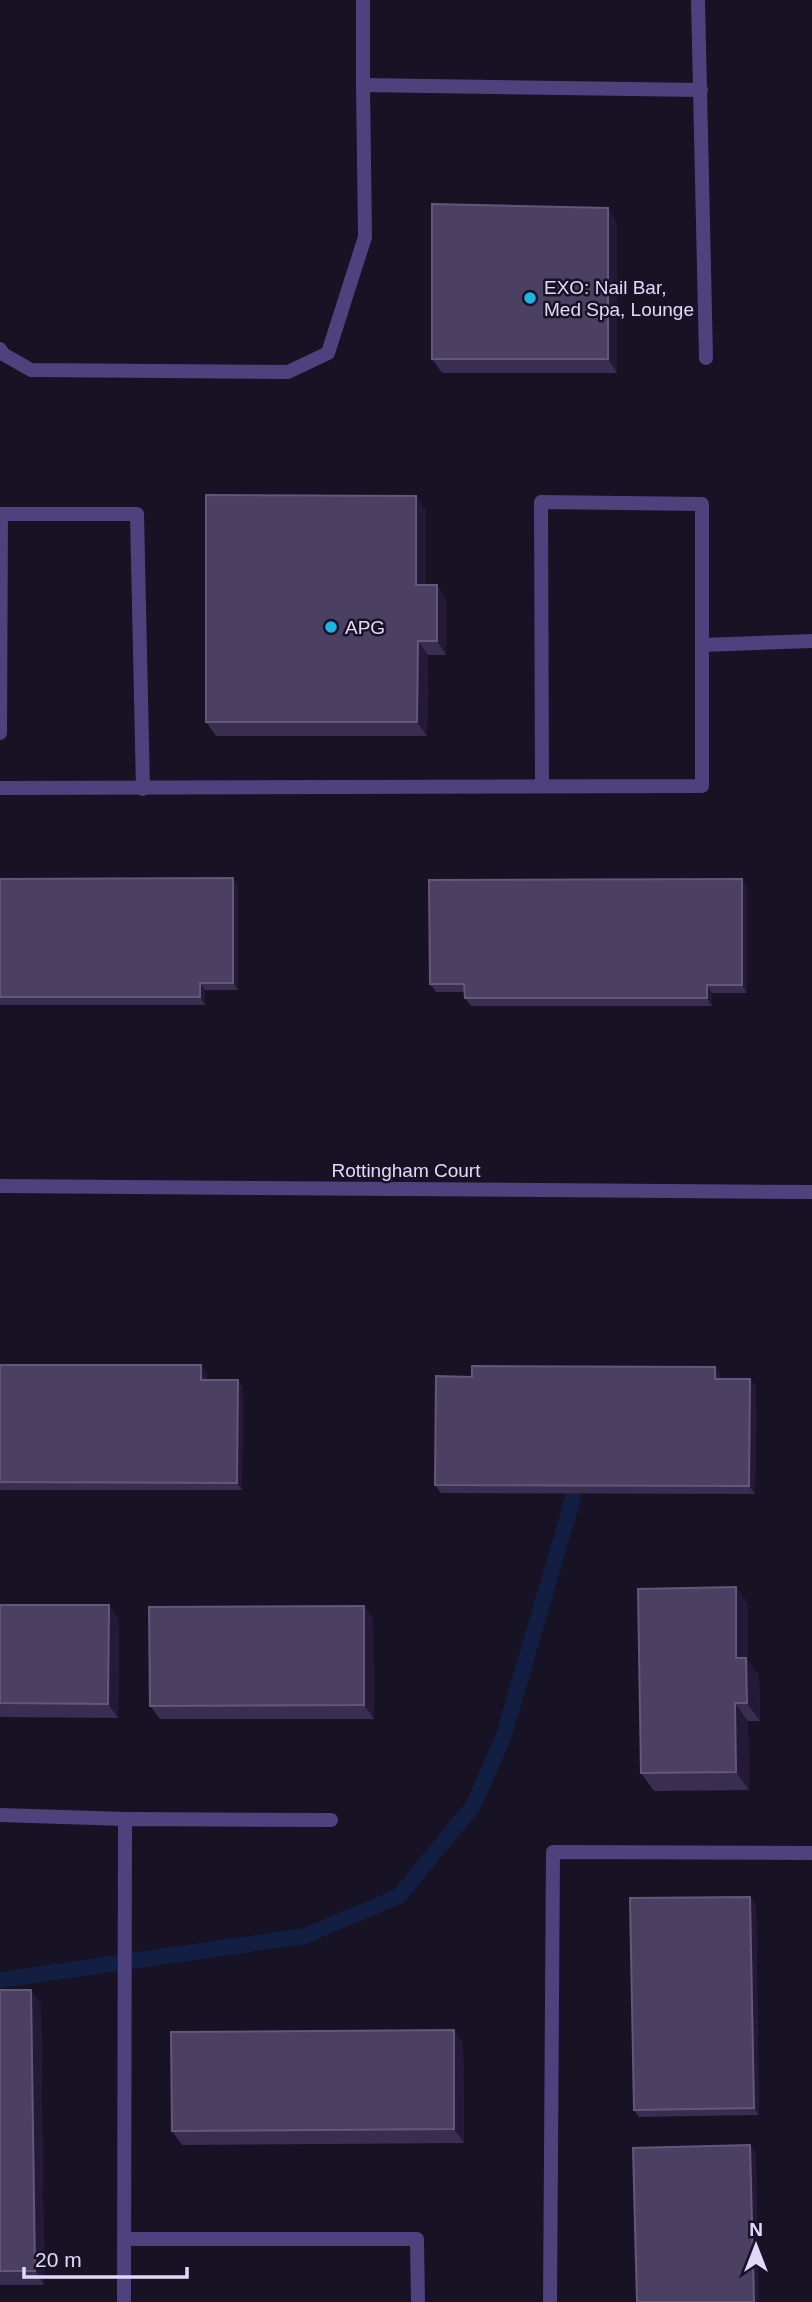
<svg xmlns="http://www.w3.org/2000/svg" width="812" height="2302" viewBox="0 0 812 2302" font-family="Helvetica,sans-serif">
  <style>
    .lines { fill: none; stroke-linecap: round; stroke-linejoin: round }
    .stream { stroke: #121e42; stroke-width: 16 }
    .service { stroke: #4d427d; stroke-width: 14 }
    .minor { stroke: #4d427d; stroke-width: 14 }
    .wall { fill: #392d50 }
    .shaded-wall { fill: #241a37 }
    .building { fill: #4b3f62; stroke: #62587a; stroke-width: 2 }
    .poi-dot { fill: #1cb5e4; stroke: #171224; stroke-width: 2.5 }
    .labels { text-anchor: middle; stroke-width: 5; stroke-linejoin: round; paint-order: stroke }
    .poi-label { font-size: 19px; fill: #e1d9fa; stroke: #171224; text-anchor: start }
    .street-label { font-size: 19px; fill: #e1d9fa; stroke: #171224 }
  </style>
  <rect width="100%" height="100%" fill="#171224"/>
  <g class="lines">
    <!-- stream -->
    <path class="stream" d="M 0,1980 L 305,1936 L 399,1896 L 473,1806 L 503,1738 L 573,1498"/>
    <!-- service -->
    <g class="service">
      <path d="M 698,0 L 706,358"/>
      <path d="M 363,85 L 363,0"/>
      <path d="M 0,349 L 3,354 L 31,370 L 288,372 L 328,353 L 365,237 L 363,85 L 701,90"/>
      <path d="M 702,645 L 812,641"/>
      <path d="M 0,733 L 1,514 L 137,514 L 143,789"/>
      <path d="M 0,788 L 702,786 L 702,504 L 541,502 L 542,786"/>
      <path d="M 550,2302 L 553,1852 L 812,1853"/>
    </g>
    <!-- minor -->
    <g class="minor">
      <path d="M 0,1186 L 812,1192"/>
      <path d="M 0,1815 L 125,1819"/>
      <path d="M 125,2239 L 417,2239 L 418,2302"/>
      <path d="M 124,2302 L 125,1819 L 331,1820"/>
    </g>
  </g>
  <!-- wall -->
  <g class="wall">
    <path d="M 617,222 L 617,373 L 442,373 L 432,359 Z"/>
    <path d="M 426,510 L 426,585 L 446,599 L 446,655 L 428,655 L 427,736 L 216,736 L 206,722 Z"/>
    <path d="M 0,879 L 238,886 L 238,990 L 205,990 L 205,1005 L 0,1005 Z"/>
    <path d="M 747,887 L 747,993 L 712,993 L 712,1006 L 471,1006 L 465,998 L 465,992 L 436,992 L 430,984 Z"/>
    <path d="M 0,1365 L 207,1373 L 207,1380 L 238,1380 L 243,1388 L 242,1490 L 0,1490 Z"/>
    <path d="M 715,1367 L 720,1374 L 720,1379 L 750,1379 L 756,1387 L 755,1494 L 441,1493 L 435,1485 L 472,1377 Z"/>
    <path d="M 736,1587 L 748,1605 L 748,1661 L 759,1676 L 760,1721 L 748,1721 L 749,1790 L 654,1791 L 641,1773 Z"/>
    <path d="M 0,1605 L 119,1619 L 118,1718 L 0,1717 Z"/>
    <path d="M 364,1606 L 373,1620 L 374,1719 L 160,1719 L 150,1706 Z"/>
    <path d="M 756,1904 L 759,2115 L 639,2117 L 634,2110 Z"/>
    <path d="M 0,1990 L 41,2004 L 44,2285 L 0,2285 Z"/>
    <path d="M 454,2030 L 463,2044 L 464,2143 L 182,2145 L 172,2131 Z"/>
  </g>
  <!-- shaded-wall -->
  <g class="shaded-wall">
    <path d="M 608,208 L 617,222 L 617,373 L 608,359 Z"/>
    <path d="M 416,496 L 426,510 L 426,599 L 416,585 Z"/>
    <path d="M 437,585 L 446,599 L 446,655 L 437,641 Z"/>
    <path d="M 418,641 L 428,655 L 427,736 L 417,722 Z"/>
    <path d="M 233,878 L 238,886 L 238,990 L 233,983 Z"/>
    <path d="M 742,879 L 747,887 L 747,993 L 742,985 Z"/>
    <path d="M 200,983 L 205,990 L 205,1005 L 200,997 Z"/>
    <path d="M 707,985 L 712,993 L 712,1006 L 707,998 Z"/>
    <path d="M 201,1365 L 207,1373 L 207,1388 L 201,1380 Z"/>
    <path d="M 715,1367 L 720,1374 L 720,1387 L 715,1379 Z"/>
    <path d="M 750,1379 L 756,1387 L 755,1494 L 749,1486 Z"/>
    <path d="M 238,1380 L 243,1388 L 242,1490 L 237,1483 Z"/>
    <path d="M 736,1587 L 748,1605 L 748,1661 L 759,1676 L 760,1721 L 747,1703 L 736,1658 Z"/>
    <path d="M 109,1605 L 119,1619 L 118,1718 L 108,1704 Z"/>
    <path d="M 364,1606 L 373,1620 L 374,1719 L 364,1705 Z"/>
    <path d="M 735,1703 L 748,1721 L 749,1790 L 736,1772 Z"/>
    <path d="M 750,1897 L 756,1904 L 759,2115 L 754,2108 Z"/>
    <path d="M 31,1990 L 41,2004 L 44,2285 L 35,2271 Z"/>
    <path d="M 454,2030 L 463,2044 L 464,2143 L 454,2129 Z"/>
    <path d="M 750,2145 L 756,2152 L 759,2302 L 754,2302 Z"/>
  </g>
  <!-- building -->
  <g class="building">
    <path d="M 432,204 L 608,208 L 608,359 L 432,359 Z"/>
    <path d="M 206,495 L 416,496 L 416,585 L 437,585 L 437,641 L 418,641 L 417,722 L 206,722 Z"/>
    <path d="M 233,878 L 233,983 L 200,983 L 200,997 L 0,997 L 0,879 Z"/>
    <path d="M 742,879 L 742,985 L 707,985 L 707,998 L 465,998 L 464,984 L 430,984 L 429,880 Z"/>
    <path d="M 0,1365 L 201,1365 L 201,1380 L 238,1380 L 237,1483 L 0,1482 Z"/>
    <path d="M 472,1366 L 715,1367 L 715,1379 L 750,1379 L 749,1486 L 435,1485 L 436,1376 L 472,1377 Z"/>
    <path d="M 736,1587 L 736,1658 L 746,1658 L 747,1703 L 735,1703 L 736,1772 L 641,1773 L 638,1589 Z"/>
    <path d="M 0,1605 L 109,1605 L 108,1704 L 0,1703 Z"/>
    <path d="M 364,1606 L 364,1705 L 150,1706 L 149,1607 Z"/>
    <path d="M 750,1897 L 754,2108 L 634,2110 L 630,1898 Z"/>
    <path d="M 0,1990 L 31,1990 L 35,2271 L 0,2271 Z"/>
    <path d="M 454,2030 L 454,2129 L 172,2131 L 171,2032 Z"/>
    <path d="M 750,2145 L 754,2302 L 637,2302 L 633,2148 Z"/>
  </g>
  <!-- markers -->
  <g class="poi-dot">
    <circle cx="530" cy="298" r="7"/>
    <circle cx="331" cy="627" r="7"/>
  </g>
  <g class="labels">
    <!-- poi labels -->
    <g class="poi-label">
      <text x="544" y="294">EXO: Nail Bar,<tspan x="544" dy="22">Med Spa, Lounge</tspan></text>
      <text x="345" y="634">APG</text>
    </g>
    <!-- street labels -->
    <g class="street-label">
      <text x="406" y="1177">Rottingham Court</text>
    </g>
  </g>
  <!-- north arrow -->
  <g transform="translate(756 2246)" stroke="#171224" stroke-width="5" paint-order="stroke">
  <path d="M0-5L12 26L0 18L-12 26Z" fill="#e1d9fa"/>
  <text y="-10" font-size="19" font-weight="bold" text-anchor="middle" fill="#e1d9fa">N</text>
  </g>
  <!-- scale -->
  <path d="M24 2267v10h163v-10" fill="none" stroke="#e1d9fa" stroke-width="3.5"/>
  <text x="35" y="2267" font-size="21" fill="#e1d9fa" stroke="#171224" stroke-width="5" paint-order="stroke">20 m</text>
</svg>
